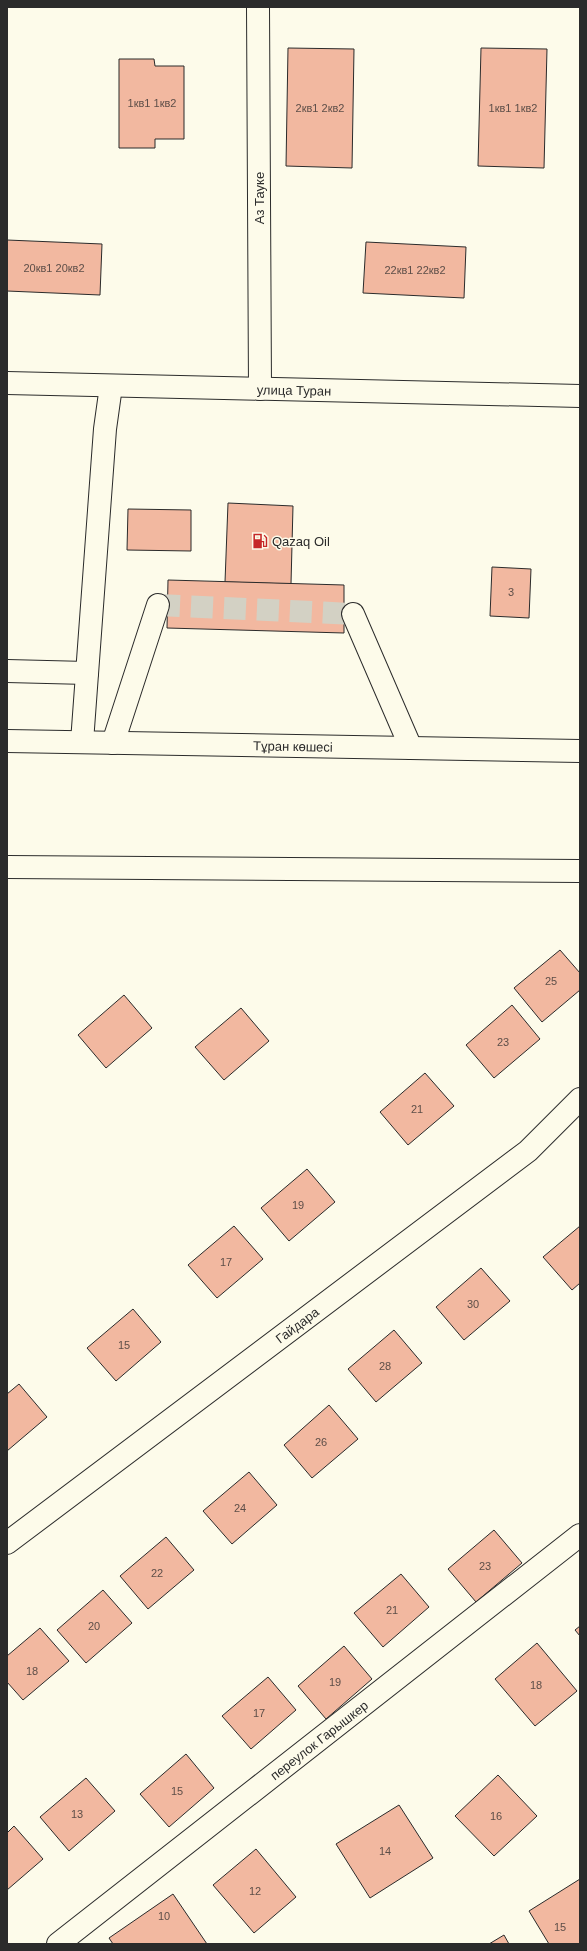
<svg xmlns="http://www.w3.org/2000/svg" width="587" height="1951" viewBox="0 0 587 1951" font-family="Arial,sans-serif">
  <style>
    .building { fill: #f2b8a0; stroke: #2b2b2b }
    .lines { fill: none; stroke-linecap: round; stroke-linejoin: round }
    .minor-tunnel { stroke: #d3d1c4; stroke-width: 22; stroke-dasharray: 22 11; stroke-linecap: butt }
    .minor-casing { stroke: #2b2b2b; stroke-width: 24 }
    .major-casing { stroke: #2b2b2b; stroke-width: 24 }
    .minor { stroke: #fdfbea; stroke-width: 22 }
    .major { stroke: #fdfbea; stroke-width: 22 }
    .labels { text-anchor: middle; stroke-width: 3; stroke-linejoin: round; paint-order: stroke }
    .number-label { font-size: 11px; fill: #5d4e48 }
    .street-label { font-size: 13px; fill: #2b2b2b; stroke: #fdfbea }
    .poi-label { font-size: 13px; fill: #2b2b2b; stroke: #fdfbea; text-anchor: start }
  </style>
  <rect width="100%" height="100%" fill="#fdfbea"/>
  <!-- building -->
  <g class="building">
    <path d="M 288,48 L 354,49 L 352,168 L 286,166 Z"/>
    <path d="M 481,48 L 547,49 L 544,168 L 478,166 Z"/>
    <path d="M 119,59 L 154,59 L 155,66 L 184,66 L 184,139 L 155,139 L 155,148 L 119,148 Z"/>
    <path d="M 7,240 L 102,244 L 100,295 L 7,291 Z"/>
    <path d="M 366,242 L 466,247 L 464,298 L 363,293 Z"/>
    <path d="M 228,503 L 293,506 L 291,584 L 225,582 Z"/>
    <path d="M 128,509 L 191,510 L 191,551 L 127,550 Z"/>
    <path d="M 492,567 L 531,569 L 529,618 L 490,616 Z"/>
    <path d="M 168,580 L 344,585 L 344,633 L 167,628 Z"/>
    <path d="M 560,950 L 580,973 L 580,990 L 542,1022 L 514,988 Z"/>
    <path d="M 124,995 L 152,1028 L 106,1068 L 78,1035 Z"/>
    <path d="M 512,1005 L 540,1039 L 494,1078 L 466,1045 Z"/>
    <path d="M 241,1008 L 269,1041 L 224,1080 L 195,1047 Z"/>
    <path d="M 425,1073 L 454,1106 L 408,1145 L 380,1112 Z"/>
    <path d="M 307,1169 L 335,1202 L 289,1241 L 261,1208 Z"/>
    <path d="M 234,1226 L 263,1259 L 217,1298 L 188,1265 Z"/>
    <path d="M 580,1226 L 580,1283 L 572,1290 L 543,1257 Z"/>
    <path d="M 481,1268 L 510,1301 L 464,1340 L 436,1307 Z"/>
    <path d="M 133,1309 L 161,1342 L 116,1381 L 87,1348 Z"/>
    <path d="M 394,1330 L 422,1363 L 376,1402 L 348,1369 Z"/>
    <path d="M 19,1384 L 47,1417 L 7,1451 L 7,1394 Z"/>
    <path d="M 329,1405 L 358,1439 L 312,1478 L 284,1445 Z"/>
    <path d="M 249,1472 L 277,1505 L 232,1544 L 203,1511 Z"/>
    <path d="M 494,1530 L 522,1563 L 476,1602 L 448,1569 Z"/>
    <path d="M 166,1537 L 194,1570 L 148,1609 L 120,1576 Z"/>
    <path d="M 401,1574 L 429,1607 L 383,1647 L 354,1613 Z"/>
    <path d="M 103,1590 L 132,1623 L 86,1663 L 57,1630 Z"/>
    <path d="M 580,1626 L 580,1636 L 575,1630 Z"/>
    <path d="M 40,1628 L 69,1661 L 23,1700 L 7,1682 L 7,1656 Z"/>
    <path d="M 537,1643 L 577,1691 L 535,1726 L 495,1679 Z"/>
    <path d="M 344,1646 L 372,1679 L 326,1719 L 298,1686 Z"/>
    <path d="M 268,1677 L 296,1710 L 251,1749 L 222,1716 Z"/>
    <path d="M 186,1754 L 214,1788 L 169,1827 L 140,1794 Z"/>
    <path d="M 498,1775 L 537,1816 L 494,1856 L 455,1816 Z"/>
    <path d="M 86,1778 L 115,1811 L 69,1851 L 40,1817 Z"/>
    <path d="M 399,1805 L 433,1858 L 370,1898 L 336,1844 Z"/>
    <path d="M 14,1826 L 43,1859 L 7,1890 L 7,1833 Z"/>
    <path d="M 256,1849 L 296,1897 L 254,1933 L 213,1885 Z"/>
    <path d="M 580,1879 L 580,1944 L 549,1944 L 529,1911 Z"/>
    <path d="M 173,1894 L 207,1944 L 113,1944 L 109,1938 Z"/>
    <path d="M 504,1935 L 509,1944 L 489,1944 Z"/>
  </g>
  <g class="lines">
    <!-- minor-tunnel -->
    <path class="minor-tunnel" d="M 158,605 L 353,614"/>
    <!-- minor casing -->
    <g class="minor-casing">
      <g id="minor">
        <path d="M 258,7 L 260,389"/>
        <path d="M 7,383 L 580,396"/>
        <path d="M 353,614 L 411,748"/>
        <path d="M 7,671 L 87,673"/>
        <path d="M 82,742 L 105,429 L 111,386"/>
        <path d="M 113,743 L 158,605"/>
        <path d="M 7,867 L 580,871"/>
        <path d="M 7,1543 L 528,1151 L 580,1099"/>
        <path d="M 58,1944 L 580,1535"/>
      </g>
    </g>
    <!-- major casing -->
    <g class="major-casing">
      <path id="major" d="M 7,741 L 580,751"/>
    </g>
    <!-- minor -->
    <use href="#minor" class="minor"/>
    <!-- major -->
    <use href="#major" class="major"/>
  </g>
  <!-- icons -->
  <defs>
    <g id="fuel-bare" transform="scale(1.2)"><path d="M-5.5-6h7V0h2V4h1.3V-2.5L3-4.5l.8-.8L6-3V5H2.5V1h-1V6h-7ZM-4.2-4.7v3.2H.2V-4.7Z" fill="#c62828" stroke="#fdfbea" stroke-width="2.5" paint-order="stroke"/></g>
  </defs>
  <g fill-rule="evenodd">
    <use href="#fuel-bare" x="260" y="541"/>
  </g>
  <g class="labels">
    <!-- number labels -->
    <g class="number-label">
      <text x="152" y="107">1кв1 1кв2</text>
      <text x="320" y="112">2кв1 2кв2</text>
      <text x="513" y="112">1кв1 1кв2</text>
      <text x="54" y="272">20кв1 20кв2</text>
      <text x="415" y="274">22кв1 22кв2</text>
      <text x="511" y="596">3</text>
      <text x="551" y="985">25</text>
      <text x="503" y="1046">23</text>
      <text x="417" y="1113">21</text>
      <text x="298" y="1209">19</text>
      <text x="226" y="1266">17</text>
      <text x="473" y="1308">30</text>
      <text x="124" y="1349">15</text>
      <text x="385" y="1370">28</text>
      <text x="321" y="1446">26</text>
      <text x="240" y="1512">24</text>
      <text x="485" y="1570">23</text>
      <text x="157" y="1577">22</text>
      <text x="392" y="1614">21</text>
      <text x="94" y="1630">20</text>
      <text x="32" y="1675">18</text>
      <text x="335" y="1686">19</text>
      <text x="536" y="1689">18</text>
      <text x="259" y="1717">17</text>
      <text x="177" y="1795">15</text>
      <text x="77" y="1818">13</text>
      <text x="496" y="1820">16</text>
      <text x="385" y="1855">14</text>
      <text x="255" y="1895">12</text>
      <text x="164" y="1920">10</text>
      <text x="560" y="1931">15</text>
    </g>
    <!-- street labels -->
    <g class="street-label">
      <text transform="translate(259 198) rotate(-90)" y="5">Аз Тауке</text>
      <text transform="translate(294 390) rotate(1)" y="5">улица Туран</text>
      <text transform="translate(293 746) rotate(1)" y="5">Тұран көшесі</text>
      <text transform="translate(297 1325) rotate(-37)" y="5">Гайдара</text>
      <text transform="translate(319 1740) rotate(-38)" y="5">переулок Гарышкер</text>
    </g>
    <!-- poi labels -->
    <g class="poi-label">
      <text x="272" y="546">Qazaq Oil</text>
    </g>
  </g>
  <!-- border -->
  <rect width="587" height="1951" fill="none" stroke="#2b2b2b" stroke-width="16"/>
</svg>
